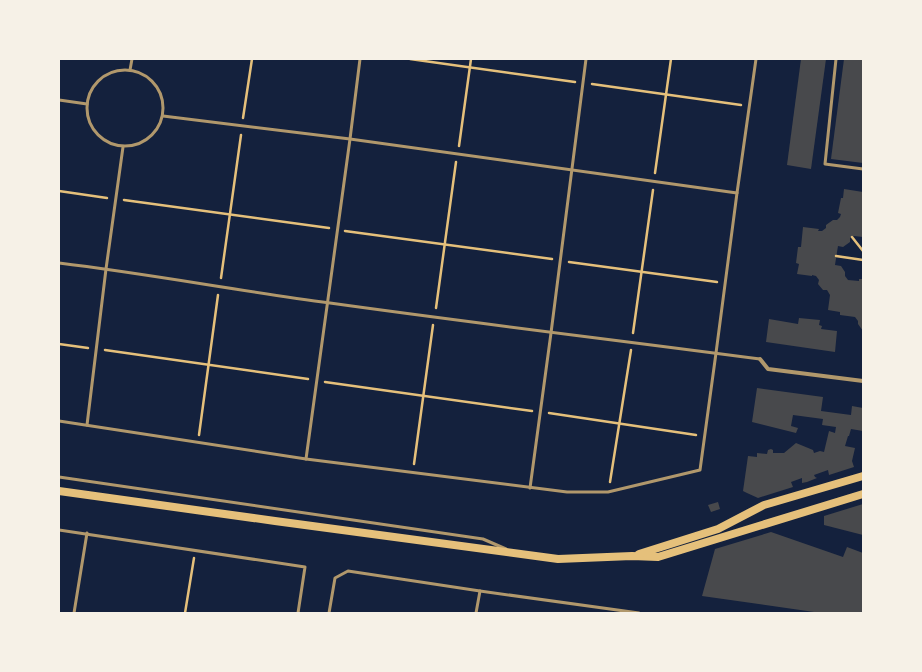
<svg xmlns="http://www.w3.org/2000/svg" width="922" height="672" viewBox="0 0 922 672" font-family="Poppins,sans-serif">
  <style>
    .building { fill: #48494c }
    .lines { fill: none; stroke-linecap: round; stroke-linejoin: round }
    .path { stroke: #e5c07b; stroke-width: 2.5 }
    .service { stroke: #b1986c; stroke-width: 3 }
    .minor { stroke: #b1986c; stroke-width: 4 }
    .secondary { stroke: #e5c07b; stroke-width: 8 }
  </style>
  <rect width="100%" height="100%" fill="#14213d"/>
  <!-- building -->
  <g class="building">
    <path d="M 801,59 L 826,59 L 811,169 L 787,165 Z"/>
    <path d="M 844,59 L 863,59 L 863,163 L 831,159 Z"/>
    <path d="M 844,189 L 863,192 L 863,237 L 854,236 L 850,238 L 850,242 L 843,247 L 838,246 L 837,252 L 835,265 L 841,266 L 845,272 L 845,276 L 848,280 L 859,281 L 859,279 L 863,279 L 863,331 L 858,324 L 858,321 L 855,317 L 840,315 L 840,312 L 828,310 L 830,295 L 827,290 L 823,290 L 818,284 L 819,280 L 816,276 L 812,275 L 812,276 L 797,274 L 799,264 L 796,263 L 798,247 L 801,247 L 803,227 L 819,229 L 818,231 L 822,231 L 826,228 L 826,225 L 833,220 L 837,220 L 840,217 L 841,214 L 838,213 L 841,198 L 843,198 Z"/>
    <path d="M 799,318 L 820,320 L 819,325 L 822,326 L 821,329 L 837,331 L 835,352 L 766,342 L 769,319 L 798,324 Z"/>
    <path d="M 757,388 L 823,397 L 821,411 L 851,415 L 852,406 L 863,408 L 863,431 L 851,429 L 849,436 L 848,436 L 845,446 L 855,448 L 852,461 L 854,467 L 829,475 L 828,470 L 814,475 L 815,477 L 817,478 L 807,482 L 802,483 L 802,478 L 791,482 L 793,487 L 758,498 L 747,493 L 743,491 L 748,456 L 757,457 L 757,453 L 767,454 L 768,450 L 771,449 L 773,450 L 773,453 L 784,453 L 796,443 L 813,450 L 814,453 L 820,451 L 824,452 L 829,431 L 835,433 L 836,427 L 822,425 L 823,419 L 793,415 L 791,426 L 798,428 L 796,433 L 752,422 Z"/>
    <path d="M 718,502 L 720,509 L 711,512 L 708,505 Z"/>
    <path d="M 863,504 L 863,535 L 824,525 L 824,516 Z"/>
    <path d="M 771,532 L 843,557 L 847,547 L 863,553 L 863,613 L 821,613 L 702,596 L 715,549 Z"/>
  </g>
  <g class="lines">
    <!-- path -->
    <g class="path">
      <path d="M 410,59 L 575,82"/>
      <path d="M 592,84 L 741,105"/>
      <path d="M 243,118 L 252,59"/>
      <path d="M 459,146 L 471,59"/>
      <path d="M 655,173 L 671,59"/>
      <path d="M 59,191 L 107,198"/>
      <path d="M 124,200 L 329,228"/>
      <path d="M 345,231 L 552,259"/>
      <path d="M 852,237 L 863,251"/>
      <path d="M 836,256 L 863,260"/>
      <path d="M 569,262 L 717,282"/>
      <path d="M 221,278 L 241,135"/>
      <path d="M 436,308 L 456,162"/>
      <path d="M 633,333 L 653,190"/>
      <path d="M 59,344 L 88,348"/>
      <path d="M 105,350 L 308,379"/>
      <path d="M 325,382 L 532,411"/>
      <path d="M 549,413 L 696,435"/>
      <path d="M 199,435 L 218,295"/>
      <path d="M 414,464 L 433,325"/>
      <path d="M 610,482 L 631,350"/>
      <path d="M 185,613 L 194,558"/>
    </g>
    <!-- service -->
    <g class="service">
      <path d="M 836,59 L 825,164 L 863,169"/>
      <circle cx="125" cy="108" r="38"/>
      <path d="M 130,70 L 132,59"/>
      <path d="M 59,100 L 87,104"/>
      <path d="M 163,116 L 350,139 L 737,193"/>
      <path d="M 59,263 C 150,274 239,291 330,303 C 473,323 616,340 760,359"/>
      <path d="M 59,421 L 306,459 L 567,492 L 608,492 L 700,470 L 716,353 L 737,193 L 756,59"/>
      <path d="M 87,425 L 106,269 L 123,147"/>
      <path d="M 306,459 L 350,139 L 360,59"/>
      <path d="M 59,477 L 483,539 L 506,549"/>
      <path d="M 530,488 L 551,333 L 586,59"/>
      <path d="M 59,530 L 305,567 L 298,613"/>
      <path d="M 74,613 L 87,533"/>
      <path d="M 329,613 L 335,578 L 348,571 L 480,591 L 639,613"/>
      <path d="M 476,613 L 480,591"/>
    </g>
    <!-- minor -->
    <path class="minor" d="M 760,359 L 768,369 L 863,381"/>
    <!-- secondary -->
    <g class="secondary">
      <path d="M 59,491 L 275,521 L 558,559 L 632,556 L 658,557 L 863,494"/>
      <path d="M 639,554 L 718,529 L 764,505 L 771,503 L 863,476"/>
    </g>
  </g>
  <!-- border -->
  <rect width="922" height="672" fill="none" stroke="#f6f1e7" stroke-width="120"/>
</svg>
